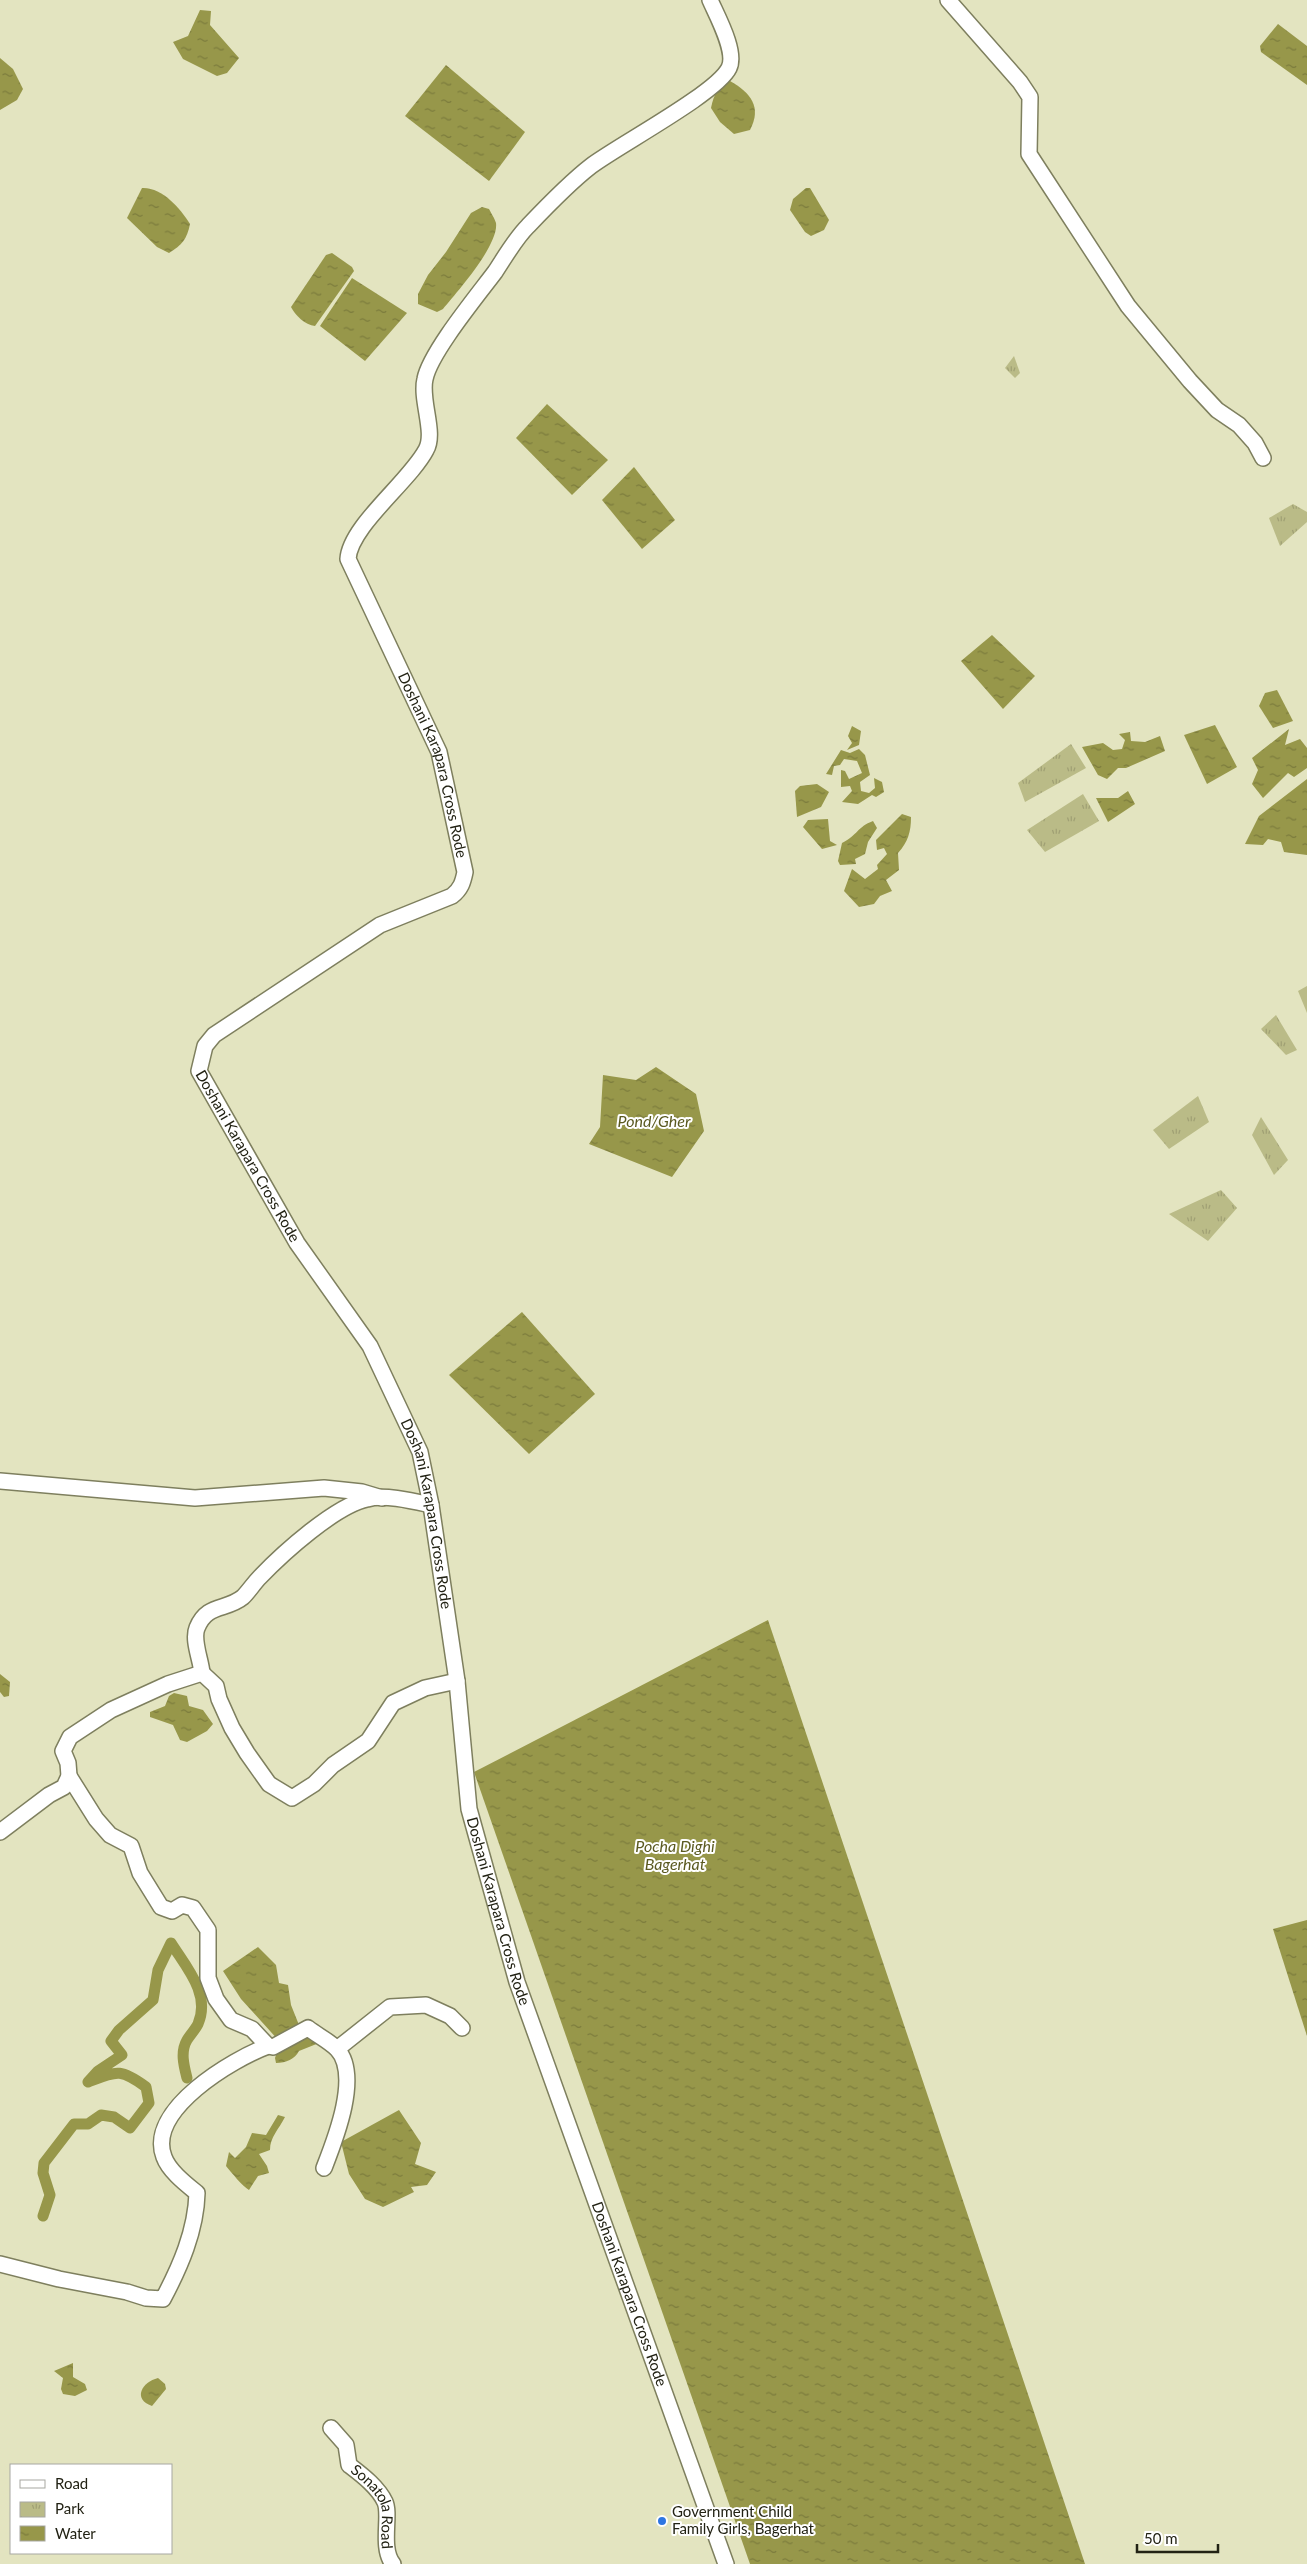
<svg xmlns="http://www.w3.org/2000/svg" width="1307" height="2564" viewBox="0 0 1307 2564" font-family="Lato,sans-serif">
  <style>
    .park { fill: url(#park-tufts) }
    .water { fill: url(#water-ripples) }
    .lines { fill: none; stroke-linecap: round; stroke-linejoin: round }
    .canal { stroke: #97974a; stroke-width: 11 }
    .minor-casing { stroke: #7e7f5e; stroke-width: 18 }
    .minor { stroke: #fff; stroke-width: 15 }
    .poi-dot { fill: #2e76e2; stroke: #fff; stroke-width: 2 }
    .labels { text-anchor: middle; stroke-width: 4; stroke-linejoin: round; paint-order: stroke }
    .street-label { font-size: 15px; fill: #222214; stroke: #fff }
    .poi-label { font-size: 15px; fill: #222214; stroke: #fff; text-anchor: start }
    .water-label { font-size: 16px; font-style: italic; fill: #5b5a21; stroke: #fff }
  </style>
  <defs>
    <pattern id="park-tufts" width="24" height="20" patternUnits="userSpaceOnUse" patternTransform="scale(1.25)"><rect width="24" height="20" fill="#babb87"/><path d="M3 7l-1-3M5 7V3M7 7l1-3M15 17l-1-3M17 17v-4M19 17l1-3" fill="none" stroke="#a0a074"/></pattern>
    <pattern id="water-ripples" width="26" height="14" patternUnits="userSpaceOnUse" patternTransform="scale(1.25)"><rect width="26" height="14" fill="#97974a"/><path d="M2 4q2-2 4 0t4 0M15 11q2-2 4 0t4 0" fill="none" stroke="#7b7b3c"/></pattern>
  </defs>
  <rect width="100%" height="100%" fill="#e3e4c0"/>
  <!-- park -->
  <g class="park">
    <path d="M 1014,356 L 1020,373 L 1015,378 L 1005,368 Z"/>
    <path d="M 1293,504 L 1307,512 L 1307,522 L 1280,546 L 1269,518 Z"/>
    <path d="M 1071,744 L 1086,768 L 1025,802 L 1018,783 Z"/>
    <path d="M 1083,794 L 1099,821 L 1045,852 L 1027,830 Z"/>
    <path d="M 1307,986 L 1307,1013 L 1298,991 Z"/>
    <path d="M 1276,1015 L 1297,1050 L 1286,1055 L 1261,1029 Z"/>
    <path d="M 1198,1096 L 1209,1122 L 1169,1149 L 1153,1130 Z"/>
    <path d="M 1261,1117 L 1288,1160 L 1274,1175 L 1252,1135 Z"/>
    <path d="M 1221,1190 L 1237,1208 L 1208,1241 L 1169,1214 Z"/>
  </g>
  <!-- water -->
  <g class="water">
    <path d="M 200,10 L 211,11 L 210,25 L 239,58 L 227,73 L 217,76 L 183,59 L 173,42 L 188,36 Z"/>
    <path d="M 1278,24 L 1307,46 L 1307,85 L 1261,52 L 1260,46 Z"/>
    <path d="M 0,58 L 13,69 L 23,89 L 17,100 L 0,110 Z"/>
    <path d="M 446,65 L 525,132 L 489,181 L 405,116 Z"/>
    <path d="M 730,81 C 751,93 762,107 750,130 L 734,134 L 720,122 L 711,108 C 714,94 717,88 730,81 Z"/>
    <path d="M 142,188 C 162,187 180,208 190,224 C 187,239 182,245 169,253 L 157,247 L 127,218 Z"/>
    <path d="M 806,188 L 810,188 L 829,220 L 824,230 L 811,236 L 805,232 L 790,210 L 793,199 Z"/>
    <path d="M 482,207 L 489,209 C 491,213 495,219 496,223 C 499,245 457,292 443,309 L 437,312 L 418,304 L 418,294 L 428,275 L 446,252 L 471,213 Z"/>
    <path d="M 332,253 L 352,267 L 354,271 L 315,326 C 305,325 295,315 291,307 L 326,255 Z"/>
    <path d="M 352,278 L 407,313 L 365,361 L 320,326 Z"/>
    <path d="M 547,404 L 608,460 L 572,495 L 516,438 Z"/>
    <path d="M 634,467 L 675,520 L 642,549 L 602,500 Z"/>
    <path d="M 992,635 L 1035,676 L 1003,709 L 961,661 Z"/>
    <path d="M 1277,690 L 1293,721 L 1273,728 L 1259,706 L 1265,693 Z"/>
    <path d="M 1215,725 L 1237,767 L 1207,784 L 1184,735 Z"/>
    <path d="M 852,726 L 861,731 L 859,745 L 847,750 L 852,743 L 848,736 Z"/>
    <path d="M 1289,729 L 1285,745 L 1300,739 L 1307,748 L 1307,768 L 1294,777 L 1288,773 L 1263,798 L 1252,784 L 1258,770 L 1252,758 Z"/>
    <path d="M 1130,732 L 1131,741 L 1145,742 L 1160,736 L 1165,751 L 1126,768 L 1118,768 L 1107,779 L 1098,775 L 1082,747 L 1103,743 L 1113,750 L 1122,749 L 1125,740 L 1119,734 Z"/>
    <path d="M 859,749 L 865,755 L 870,775 L 860,782 L 861,791 L 869,793 L 875,788 L 874,778 L 882,782 L 884,792 L 876,797 L 872,795 L 858,804 L 842,802 L 852,791 L 850,786 L 841,787 L 841,770 L 845,771 L 849,779 L 862,773 L 857,761 L 844,759 L 840,765 L 834,766 L 832,775 L 826,774 L 841,750 L 850,753 Z"/>
    <path d="M 1307,779 L 1307,855 L 1284,852 L 1281,842 L 1268,839 L 1263,845 L 1245,844 L 1259,816 Z"/>
    <path d="M 817,784 L 829,792 L 821,807 L 797,817 L 795,791 L 800,786 Z"/>
    <path d="M 1128,791 L 1135,804 L 1108,822 L 1096,798 L 1118,798 Z"/>
    <path d="M 902,814 L 911,817 C 911,832 908,842 898,853 L 899,870 L 886,880 L 892,891 L 880,896 L 874,904 L 859,907 L 844,891 L 852,869 L 865,879 L 878,869 L 877,865 L 887,854 L 884,848 L 877,850 L 876,840 Z"/>
    <path d="M 828,819 L 830,841 L 837,845 L 822,849 L 803,827 L 808,820 Z"/>
    <path d="M 873,821 L 877,828 L 868,842 L 865,854 L 855,859 L 856,864 L 840,865 L 838,861 L 842,843 C 858,835 857,827 873,821 Z"/>
    <path d="M 656,1067 L 696,1094 L 704,1131 L 672,1177 L 589,1144 L 600,1127 L 603,1075 L 636,1080 Z"/>
    <path d="M 522,1312 L 595,1394 L 529,1454 L 449,1375 Z"/>
    <path d="M 768,1620 L 1085,2564 L 750,2564 L 474,1772 Z"/>
    <path d="M 0,1674 L 10,1682 L 9,1696 L 4,1697 L 0,1692 Z"/>
    <path d="M 174,1693 L 187,1696 L 189,1706 L 203,1710 L 213,1724 L 207,1731 L 187,1742 L 180,1740 L 173,1725 L 150,1717 L 150,1712 L 165,1706 L 169,1696 Z"/>
    <path d="M 1307,1920 L 1307,2036 L 1273,1929 Z"/>
    <path d="M 258,1947 L 276,1965 L 279,1983 L 288,1985 L 291,2005 L 299,2025 L 280,2042 L 241,1999 L 223,1971 Z"/>
    <path d="M 303,2034 L 319,2043 L 299,2051 C 295,2059 286,2063 276,2063 L 275,2058 L 277,2052 Z"/>
    <path d="M 399,2110 L 421,2143 L 415,2164 L 436,2172 L 427,2185 L 411,2187 L 414,2192 L 383,2207 L 365,2199 L 349,2174 L 341,2142 Z"/>
    <path d="M 278,2115 L 285,2117 C 279,2129 270,2137 270,2150 L 259,2154 L 267,2166 L 269,2173 L 258,2176 L 249,2190 C 242,2186 232,2173 226,2166 L 229,2152 L 235,2158 L 246,2147 L 252,2133 L 266,2135 Z"/>
    <path d="M 73,2363 L 73,2377 L 85,2384 L 87,2390 L 75,2396 L 63,2394 L 61,2389 L 63,2378 L 54,2371 Z"/>
    <path d="M 158,2378 L 165,2384 L 166,2389 L 152,2406 C 132,2399 142,2382 158,2378 Z"/>
  </g>
  <g class="lines">
    <!-- canal -->
    <path class="canal" d="M 43,2216 L 50,2195 L 43,2173 L 44,2163 L 74,2124 L 88,2124 L 101,2115 L 114,2117 L 130,2128 L 149,2103 L 146,2087 C 120,2068 117,2071 88,2082 L 98,2071 L 122,2055 L 111,2041 L 119,2030 L 153,2000 L 158,1970 L 171,1943 C 186,1967 211,1994 198,2024 C 195,2030 190,2035 187,2040 C 180,2052 184,2066 187,2078"/>
    <!-- minor casing -->
    <g class="minor-casing">
      <g id="minor">
        <path id="s1" d="M 710,0 C 717,16 737,52 729,68 C 717,93 619,145 591,166 C 569,183 547,206 528,226 C 515,239 505,257 495,272 C 477,296 430,353 425,379 C 420,400 436,433 426,450 C 409,482 350,526 348,559 L 439,752 L 465,872 C 463,882 461,889 452,896 L 380,925 L 214,1035 L 205,1046 L 199,1071 L 297,1243 L 370,1346 L 420,1452 L 431,1505 L 457,1681 L 469,1809 L 517,1982 L 726,2564"/>
        <path d="M 948,0 L 1020,82 L 1030,97 L 1029,154 L 1128,306 L 1190,381 L 1217,410 L 1239,425 L 1255,443 L 1263,458"/>
        <path d="M 0,1481 L 195,1498 L 324,1488 L 362,1492 L 382,1498"/>
        <path d="M 202,1673 C 201,1660 192,1640 197,1628 C 207,1603 226,1611 243,1597 C 249,1591 254,1583 260,1577 C 283,1553 335,1506 367,1499 C 384,1494 413,1501 431,1505"/>
        <path d="M 69,1776 L 96,1819 L 110,1835 L 131,1846 L 140,1873 L 161,1907 L 172,1911 L 182,1905 L 193,1908 L 208,1930 L 208,1978 L 216,1999 L 231,2020 L 252,2029 L 268,2046 L 273,2047 L 308,2028 C 317,2035 329,2041 337,2049 C 361,2075 335,2140 324,2168"/>
        <path d="M 0,1832 L 49,1795 L 64,1787 L 69,1776 L 68,1763 L 63,1751 L 70,1737 L 111,1710 L 168,1684 L 202,1673 L 216,1686 L 219,1699 L 232,1728 L 247,1753 L 269,1784 L 292,1798 L 314,1784 L 333,1765 L 368,1741 L 393,1703 L 425,1688 L 457,1681"/>
        <path d="M 337,2049 L 390,2007 L 426,2005 L 450,2016 L 462,2028"/>
        <path d="M 0,2264 L 59,2279 L 127,2292 L 146,2298 L 163,2299 C 180,2267 196,2231 197,2193 C 186,2184 169,2171 164,2157 C 146,2110 233,2059 268,2046"/>
        <path id="s2" d="M 331,2428 L 346,2445 L 349,2465 C 362,2475 378,2487 385,2502 C 391,2515 380,2548 393,2564"/>
      </g>
    </g>
    <!-- minor -->
    <use href="#minor" class="minor"/>
  </g>
  <!-- markers -->
  <circle class="poi-dot" cx="662" cy="2521" r="5"/>
  <g class="labels">
    <!-- street labels -->
    <g class="street-label">
      <text dy="5" stroke="none"><textPath href="#s1" startOffset="946">Doshani Karapara Cross Rode</textPath></text>
      <text dy="5" stroke="none"><textPath href="#s1" startOffset="1501">Doshani Karapara Cross Rode</textPath></text>
      <text dy="5" stroke="none"><textPath href="#s1" startOffset="1906">Doshani Karapara Cross Rode</textPath></text>
      <text dy="5" stroke="none"><textPath href="#s1" startOffset="2311">Doshani Karapara Cross Rode</textPath></text>
      <text dy="5" stroke="none"><textPath href="#s1" startOffset="2716">Doshani Karapara Cross Rode</textPath></text>
      <text dy="5" stroke="none"><textPath href="#s2" startOffset="95">Sonatola Road</textPath></text>
    </g>
    <!-- poi labels -->
    <g class="poi-label">
      <text x="672" y="2517">Government Child<tspan x="672" dy="17">Family Girls, Bagerhat</tspan></text>
    </g>
    <!-- water labels -->
    <g class="water-label">
      <text x="654" y="1127">Pond/Gher</text>
      <text x="675" y="1852">Pocha Dighi<tspan x="675" dy="18">Bagerhat</tspan></text>
    </g>
  </g>
  <!-- legend -->
  <rect x="10" y="2464" width="162" height="90" fill="#ffffff" stroke="#a7a7a1"/>
  <rect x="20" y="2480" width="25" height="8" fill="#ffffff" stroke="#a7a7a1"/>
  <text x="55" y="2489" font-size="15" fill="#222214">Road</text>
  <rect x="20" y="2502" width="25" height="15" fill="url(#park-tufts)" stroke="#a7a7a1"/>
  <text x="55" y="2514" font-size="15" fill="#222214">Park</text>
  <rect x="20" y="2526" width="25" height="15" fill="url(#water-ripples)" stroke="#a7a7a1"/>
  <text x="55" y="2539" font-size="15" fill="#222214">Water</text>
  <!-- scale -->
  <path d="M1137 2544v8h81v-8" fill="none" stroke="#222214" stroke-width="2.5"/>
  <text x="1144" y="2544" font-size="15" fill="#222214" stroke="#ffffff" stroke-width="4" paint-order="stroke">50 m</text>
</svg>
